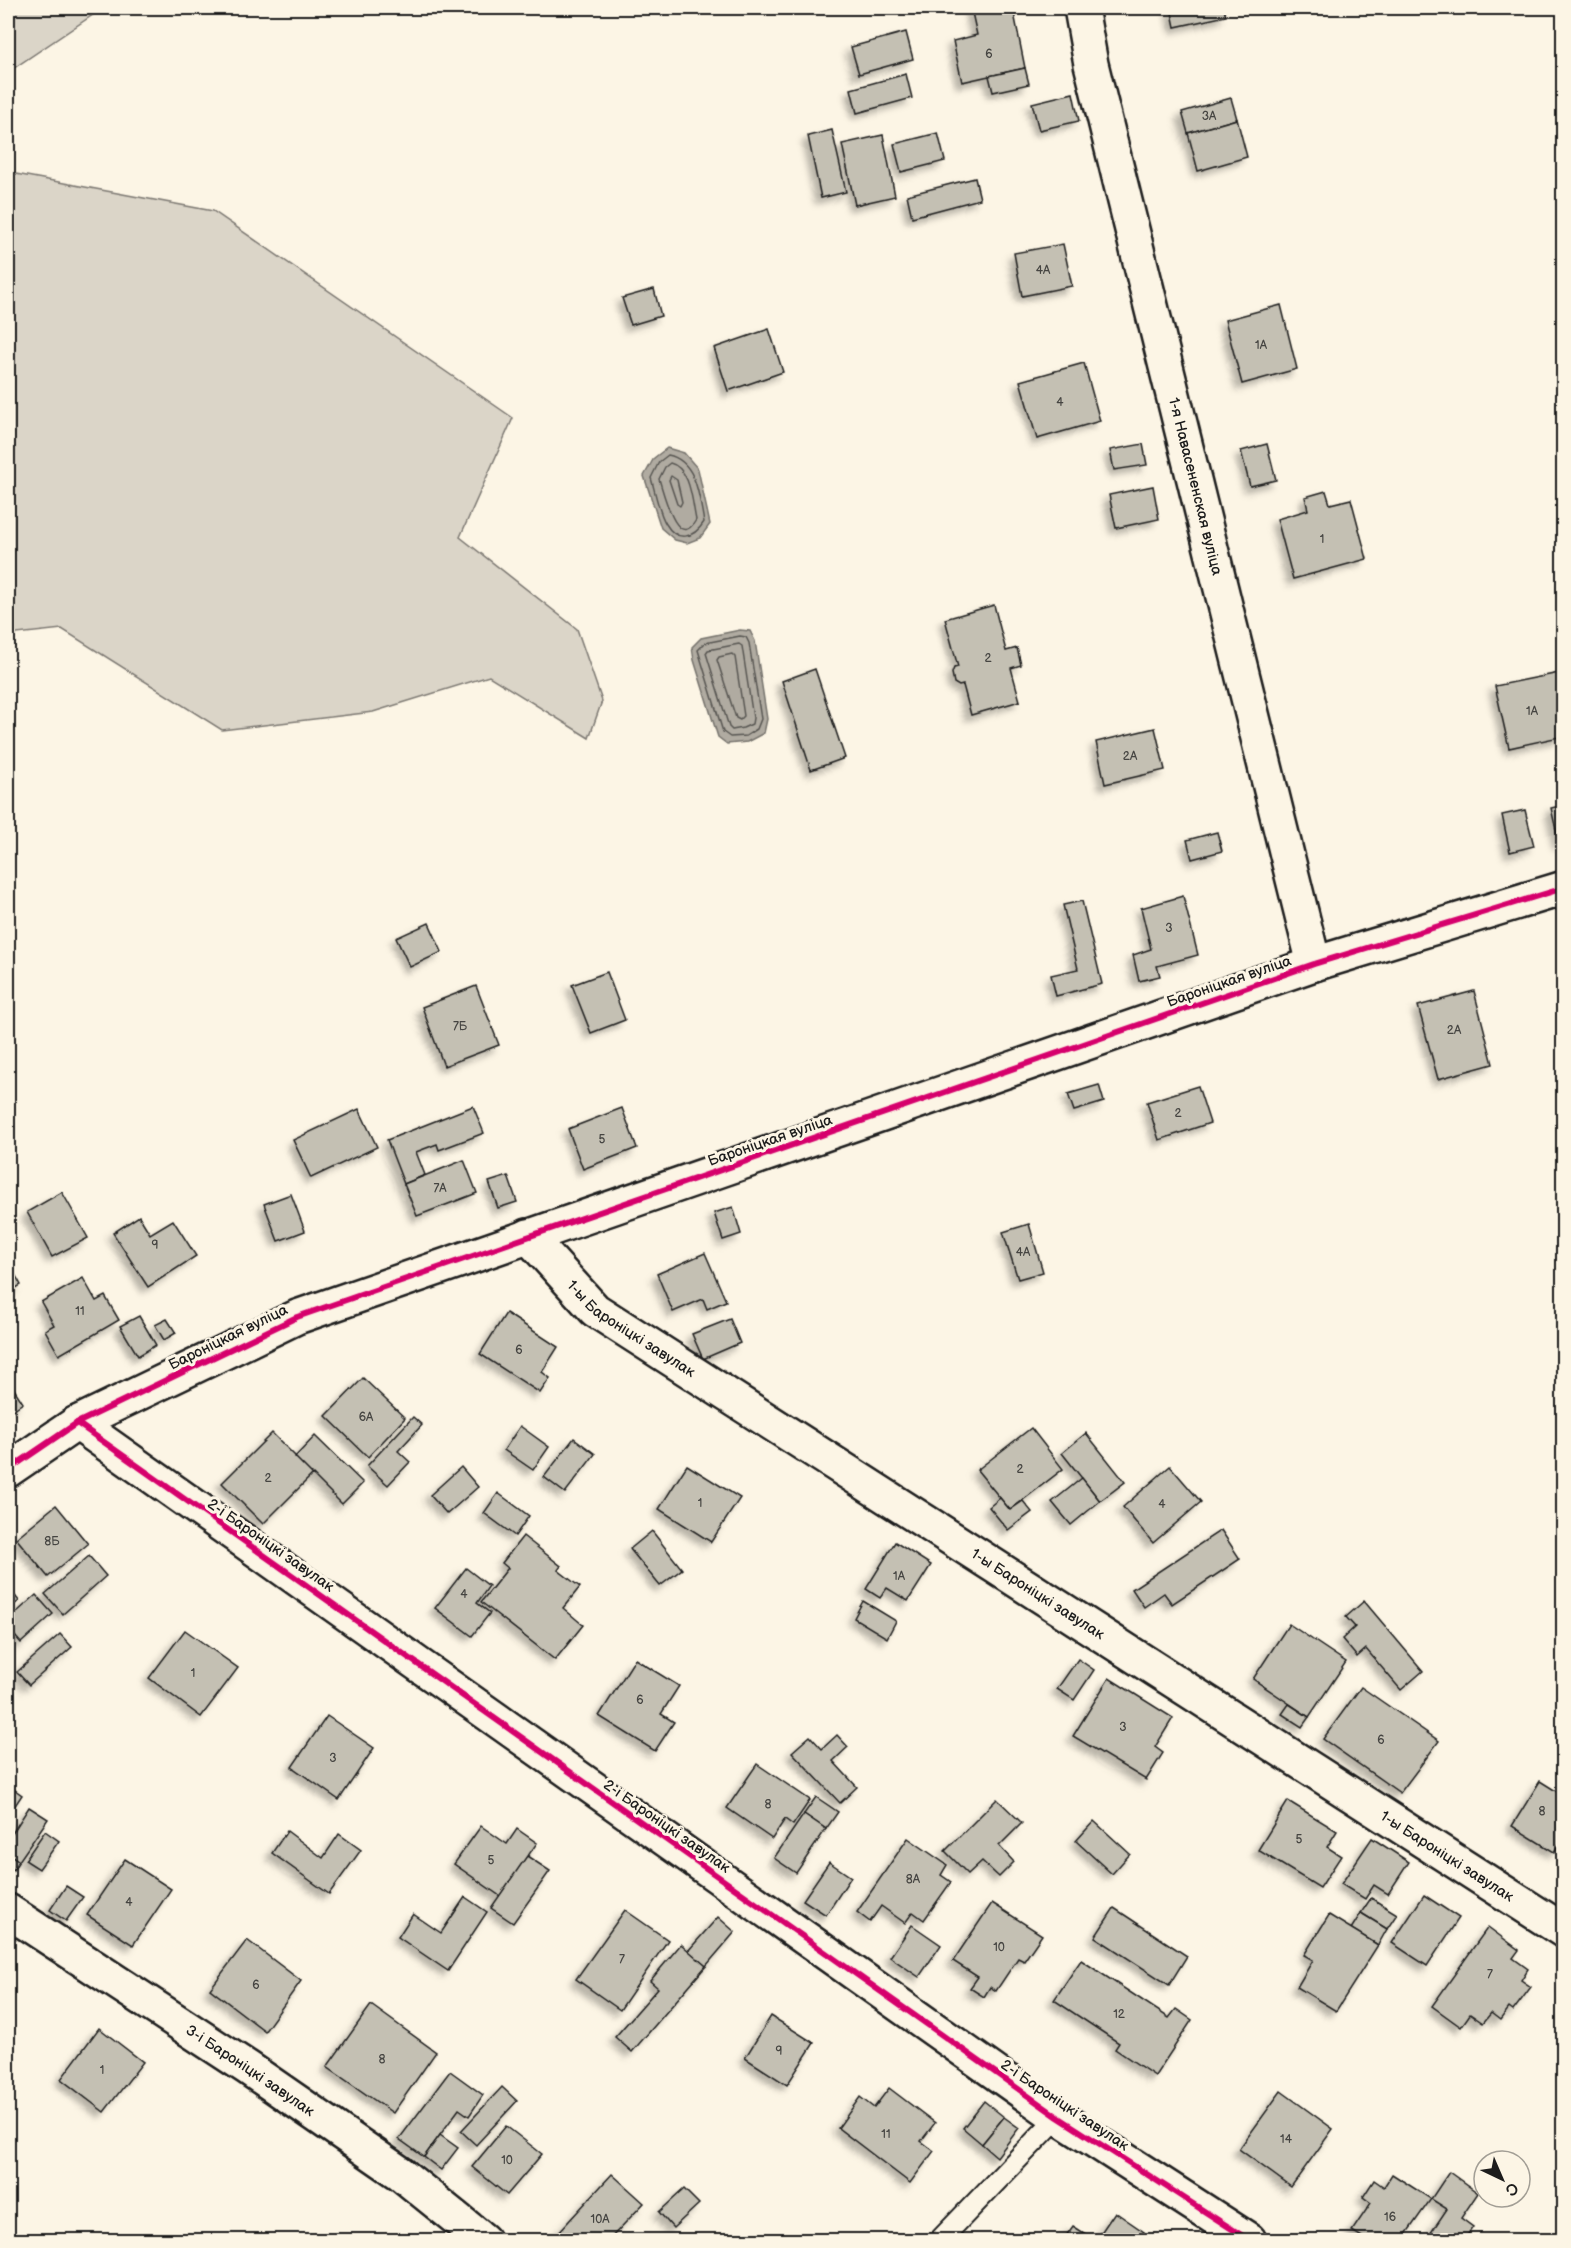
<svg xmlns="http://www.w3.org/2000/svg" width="1571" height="2248" viewBox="0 0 1571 2248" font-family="'Balsamiq Sans',sans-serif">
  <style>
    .green { fill: #dbd5c8; stroke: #7c7872; stroke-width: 1.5 }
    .water { fill: #b0aba1; stroke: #75726c; stroke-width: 1.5 }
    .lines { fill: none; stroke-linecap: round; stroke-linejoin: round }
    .shore { stroke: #575551; stroke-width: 1.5 }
    .building { fill: #c4c0b3; stroke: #1c1c1c; stroke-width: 1.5; filter: url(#shadow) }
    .lane-casing { stroke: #1c1c1c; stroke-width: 24 }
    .street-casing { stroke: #1c1c1c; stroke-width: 38 }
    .lane { stroke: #fcf5e5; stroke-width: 20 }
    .street { stroke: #fcf5e5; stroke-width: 33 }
    .cycleway-casing { stroke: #fcf5e5; stroke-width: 10 }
    .cycleway { stroke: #d6006c; stroke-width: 6 }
    .labels { text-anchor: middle; stroke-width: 6; stroke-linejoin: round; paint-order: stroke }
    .number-label { font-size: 12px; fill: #464542 }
    .street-label { font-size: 15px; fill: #1c1c1c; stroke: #fcf5e5 }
  </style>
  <defs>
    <filter id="shadow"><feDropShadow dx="-5.5" dy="5.5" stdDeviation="3" flood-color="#0004"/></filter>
  </defs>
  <rect width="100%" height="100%" fill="#fcf5e5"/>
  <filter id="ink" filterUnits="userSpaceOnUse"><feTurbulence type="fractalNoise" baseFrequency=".0167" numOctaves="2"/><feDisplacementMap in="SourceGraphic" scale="12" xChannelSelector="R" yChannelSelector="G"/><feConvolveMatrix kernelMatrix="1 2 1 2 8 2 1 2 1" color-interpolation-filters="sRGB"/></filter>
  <g filter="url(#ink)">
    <!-- green -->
    <g class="green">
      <path d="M 8,8 L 103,8 L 8,72 Z"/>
      <path d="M 16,174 L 213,211 L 513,418 L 460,537 L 577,629 L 602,701 L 589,738 L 489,676 L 373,712 L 222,730 L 62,629 L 8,635 L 8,176 Z"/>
    </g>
    <!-- water -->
    <g class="water">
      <path d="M 667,448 L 684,453 L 698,469 L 710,524 L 700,538 L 687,543 L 675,540 L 661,528 L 644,476 L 654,458 Z"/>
      <path d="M 740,630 L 750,631 L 755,641 L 767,719 L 764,733 L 747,742 L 727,744 L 718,737 L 694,660 L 692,647 L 701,638 Z"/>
    </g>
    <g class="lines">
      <!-- shore -->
      <g class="shore">
        <path d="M 668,455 C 697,461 699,497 704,522 C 694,538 677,543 666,524 C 659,514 655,491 651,478 L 659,462 Z"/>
        <path d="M 670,463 C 691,468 692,502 696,520 C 677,553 663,490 659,479 L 665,467 Z"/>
        <path d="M 671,476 L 677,480 L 682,502 L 680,506 L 677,504 L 669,480 Z"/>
        <path d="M 740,636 L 746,637 L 749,643 L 761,719 L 757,729 L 746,736 L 730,737 L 723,732 L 698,650 L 705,643 Z"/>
        <path d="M 739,644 L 742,646 L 753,718 L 752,724 L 743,728 L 732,730 L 729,727 L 706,653 L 708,650 Z"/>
        <path d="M 732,654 L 735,657 L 744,716 L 740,720 L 736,718 L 717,660 L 719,657 Z"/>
      </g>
    </g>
    <!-- building -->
    <g class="building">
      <path d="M 971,8 L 1013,8 L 1025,68 L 962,82 L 953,41 L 977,35 Z"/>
      <path d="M 1171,8 L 1224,8 L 1226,16 L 1175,27 Z"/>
      <path d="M 906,32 L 913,59 L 859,74 L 851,47 Z"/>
      <path d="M 1025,68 L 1029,84 L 993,92 L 989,76 Z"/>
      <path d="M 906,74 L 912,98 L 857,113 L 851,89 Z"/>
      <path d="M 1073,93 L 1079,121 L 1039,130 L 1032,103 Z"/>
      <path d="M 1231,98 L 1237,119 L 1188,133 L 1182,112 Z"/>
      <path d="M 1237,119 L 1247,157 L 1198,171 L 1188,133 Z"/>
      <path d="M 832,130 L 846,192 L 821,198 L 808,136 Z"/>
      <path d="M 938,133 L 945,161 L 901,172 L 894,144 Z"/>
      <path d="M 883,135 L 895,196 L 855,205 L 842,144 Z"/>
      <path d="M 975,178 L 980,199 L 912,217 L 907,195 Z"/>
      <path d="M 1063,244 L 1072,286 L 1022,296 L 1014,253 Z"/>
      <path d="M 654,289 L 661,316 L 631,325 L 622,298 Z"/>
      <path d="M 1281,305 L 1297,369 L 1242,384 L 1225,320 Z"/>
      <path d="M 769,329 L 783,372 L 728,391 L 714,348 Z"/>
      <path d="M 1084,363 L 1100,421 L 1037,439 L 1020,381 Z"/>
      <path d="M 1143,444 L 1147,465 L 1114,470 L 1110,450 Z"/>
      <path d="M 1267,444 L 1276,480 L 1250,486 L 1241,451 Z"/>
      <path d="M 1153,486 L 1159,519 L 1116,528 L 1109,495 Z"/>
      <path d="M 1326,491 L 1330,504 L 1351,499 L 1367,559 L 1293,579 L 1277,519 L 1308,510 L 1305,497 Z"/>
      <path d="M 994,605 L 1006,651 L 1017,648 L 1021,665 L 1011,668 L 1020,701 L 971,715 L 963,685 L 959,686 L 954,683 L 952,673 L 954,668 L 958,667 L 945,619 Z"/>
      <path d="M 815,669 L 845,758 L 811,770 L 782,681 Z"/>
      <path d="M 1564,672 L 1564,736 L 1509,748 L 1495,686 Z"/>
      <path d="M 1155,728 L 1165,770 L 1105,784 L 1096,742 Z"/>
      <path d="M 1564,805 L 1564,842 L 1559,843 L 1551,808 Z"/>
      <path d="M 1525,810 L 1534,846 L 1510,852 L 1502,815 Z"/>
      <path d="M 1217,832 L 1222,851 L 1192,859 L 1187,840 Z"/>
      <path d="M 1183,896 L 1198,955 L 1157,966 L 1160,976 L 1139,981 L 1133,955 L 1151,949 L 1141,908 Z"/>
      <path d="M 1082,901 L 1102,984 L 1056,996 L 1051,975 L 1078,969 L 1063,905 Z"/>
      <path d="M 429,923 L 442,952 L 410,967 L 396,938 Z"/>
      <path d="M 607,972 L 625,1020 L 591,1033 L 572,985 Z"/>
      <path d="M 476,986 L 499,1045 L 444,1066 L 422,1007 Z"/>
      <path d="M 1474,991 L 1493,1064 L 1438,1079 L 1418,1006 Z"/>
      <path d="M 1099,1085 L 1104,1102 L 1074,1111 L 1068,1094 Z"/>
      <path d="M 1198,1086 L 1210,1123 L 1159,1140 L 1147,1102 Z"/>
      <path d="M 473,1106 L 484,1133 L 439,1150 L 437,1144 L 416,1152 L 425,1175 L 404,1184 L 387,1140 Z"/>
      <path d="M 622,1108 L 637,1148 L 583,1169 L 568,1129 Z"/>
      <path d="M 359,1109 L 377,1147 L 311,1178 L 293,1140 Z"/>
      <path d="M 464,1160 L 477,1193 L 417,1216 L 404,1184 Z"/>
      <path d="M 508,1176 L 517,1202 L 498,1208 L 489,1182 Z"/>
      <path d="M 62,1192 L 88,1238 L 52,1257 L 27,1212 Z"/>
      <path d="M 291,1194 L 305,1231 L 278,1241 L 264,1204 Z"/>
      <path d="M 733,1207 L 741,1234 L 723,1240 L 714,1213 Z"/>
      <path d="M 139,1216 L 150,1234 L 173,1220 L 196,1256 L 148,1287 L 113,1233 Z"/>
      <path d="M 1029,1224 L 1043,1272 L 1018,1279 L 1003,1232 Z"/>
      <path d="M 705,1253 L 726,1301 L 707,1309 L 703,1299 L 673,1312 L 657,1274 Z"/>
      <path d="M 8,1262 L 21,1285 L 8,1293 Z"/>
      <path d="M 83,1278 L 96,1301 L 105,1296 L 119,1320 L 59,1355 L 45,1330 L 54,1325 L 41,1302 Z"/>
      <path d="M 506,1313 L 558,1347 L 542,1372 L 550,1378 L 540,1393 L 480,1354 Z"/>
      <path d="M 139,1316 L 156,1345 L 138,1356 L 120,1326 Z"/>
      <path d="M 167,1319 L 176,1333 L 164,1340 L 155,1325 Z"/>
      <path d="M 730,1319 L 740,1343 L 703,1359 L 692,1334 Z"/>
      <path d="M 363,1378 L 405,1418 L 368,1457 L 326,1416 Z"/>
      <path d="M 14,1389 L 23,1403 L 11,1411 L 8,1405 L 8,1393 Z"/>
      <path d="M 413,1417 L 422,1425 L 398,1451 L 410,1462 L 388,1485 L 367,1466 Z"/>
      <path d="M 520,1426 L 549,1447 L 533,1470 L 504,1450 Z"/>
      <path d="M 1031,1428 L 1063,1469 L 1010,1510 L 977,1470 Z"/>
      <path d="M 272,1433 L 313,1474 L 263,1524 L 222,1483 Z"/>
      <path d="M 1086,1433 L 1125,1482 L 1100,1501 L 1062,1453 Z"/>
      <path d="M 315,1436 L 363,1483 L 342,1504 L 295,1457 Z"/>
      <path d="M 574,1438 L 595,1454 L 565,1493 L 544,1477 Z"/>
      <path d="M 687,1465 L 740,1498 L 711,1542 L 659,1509 Z"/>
      <path d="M 1170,1466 L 1201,1502 L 1153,1543 L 1123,1507 Z"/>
      <path d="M 461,1467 L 478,1487 L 447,1514 L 430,1495 Z"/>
      <path d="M 1082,1478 L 1100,1501 L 1071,1525 L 1052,1502 Z"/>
      <path d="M 498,1493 L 529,1516 L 515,1536 L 484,1513 Z"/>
      <path d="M 1000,1498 L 1010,1510 L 1023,1501 L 1032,1512 L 1008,1530 L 989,1507 Z"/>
      <path d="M 56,1505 L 88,1544 L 48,1577 L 16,1538 Z"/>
      <path d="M 1221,1530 L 1240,1559 L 1172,1604 L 1164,1593 L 1144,1607 L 1132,1589 Z"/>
      <path d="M 652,1531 L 682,1569 L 660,1586 L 630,1549 Z"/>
      <path d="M 523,1536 L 561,1566 L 558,1570 L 580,1587 L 563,1608 L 583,1625 L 555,1660 L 481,1602 L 508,1568 L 502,1563 Z"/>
      <path d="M 895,1542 L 931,1565 L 908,1601 L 887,1588 L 880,1598 L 866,1589 Z"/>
      <path d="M 89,1556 L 106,1576 L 63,1614 L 45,1594 Z"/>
      <path d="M 466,1568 L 489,1586 L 477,1603 L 490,1613 L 472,1636 L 435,1608 Z"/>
      <path d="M 8,1587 L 19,1601 L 8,1610 Z"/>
      <path d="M 36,1595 L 53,1614 L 21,1643 L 8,1628 L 8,1620 Z"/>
      <path d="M 863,1601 L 896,1621 L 887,1638 L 854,1618 Z"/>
      <path d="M 1364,1601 L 1423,1671 L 1401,1690 L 1366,1649 L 1357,1657 L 1342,1639 L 1355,1627 L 1346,1617 Z"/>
      <path d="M 1289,1624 L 1346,1662 L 1309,1717 L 1253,1679 Z"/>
      <path d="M 185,1630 L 238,1668 L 201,1717 L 149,1678 Z"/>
      <path d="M 60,1634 L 72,1647 L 29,1685 L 17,1672 Z"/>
      <path d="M 635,1659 L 679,1686 L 661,1714 L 674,1722 L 655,1751 L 599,1716 Z"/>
      <path d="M 1078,1659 L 1094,1670 L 1074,1700 L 1057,1689 Z"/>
      <path d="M 1109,1678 L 1173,1718 L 1155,1747 L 1163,1753 L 1146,1780 L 1073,1736 Z"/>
      <path d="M 1361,1687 L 1439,1741 L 1400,1793 L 1323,1739 Z"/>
      <path d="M 1289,1704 L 1309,1717 L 1302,1727 L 1282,1714 Z"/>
      <path d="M 327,1716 L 374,1748 L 339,1800 L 292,1767 Z"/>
      <path d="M 837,1735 L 848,1747 L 833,1761 L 857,1787 L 840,1803 L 792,1752 L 810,1736 L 822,1749 Z"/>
      <path d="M 757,1764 L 810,1800 L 793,1825 L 785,1819 L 772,1839 L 727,1808 Z"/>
      <path d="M 1540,1781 L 1564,1796 L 1564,1837 L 1554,1852 L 1512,1826 Z"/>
      <path d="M 8,1785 L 22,1795 L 8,1816 Z"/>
      <path d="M 816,1797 L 838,1812 L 826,1829 L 804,1814 Z"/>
      <path d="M 997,1799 L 1022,1823 L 999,1846 L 1014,1862 L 999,1877 L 982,1861 L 968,1874 L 945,1851 Z"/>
      <path d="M 1288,1801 L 1337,1831 L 1327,1847 L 1341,1856 L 1320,1888 L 1258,1850 Z"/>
      <path d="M 29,1807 L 48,1819 L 19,1861 L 8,1853 L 8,1840 Z"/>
      <path d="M 804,1814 L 826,1829 L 796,1873 L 774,1858 Z"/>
      <path d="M 1094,1821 L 1130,1854 L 1112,1874 L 1076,1841 Z"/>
      <path d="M 481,1826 L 507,1844 L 517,1829 L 537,1843 L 500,1896 L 454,1864 Z"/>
      <path d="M 45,1831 L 59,1841 L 39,1869 L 25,1860 Z"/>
      <path d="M 287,1831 L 323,1858 L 339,1834 L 361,1850 L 329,1894 L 272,1853 Z"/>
      <path d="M 908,1838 L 947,1865 L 941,1875 L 951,1882 L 924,1920 L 913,1912 L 905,1923 L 881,1906 L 870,1922 L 857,1912 Z"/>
      <path d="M 1372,1838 L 1409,1862 L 1388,1894 L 1374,1885 L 1365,1899 L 1341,1884 Z"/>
      <path d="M 8,1853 L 19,1861 L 8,1878 Z"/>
      <path d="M 527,1856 L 550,1871 L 513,1923 L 491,1908 Z"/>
      <path d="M 125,1859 L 171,1889 L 133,1945 L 87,1915 Z"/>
      <path d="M 829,1862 L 851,1877 L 826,1915 L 803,1900 Z"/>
      <path d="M 66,1886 L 83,1897 L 66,1921 L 50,1910 Z"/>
      <path d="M 1424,1895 L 1459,1918 L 1427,1966 L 1392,1943 Z"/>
      <path d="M 465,1897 L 487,1912 L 448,1971 L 398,1937 L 413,1914 L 441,1933 Z"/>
      <path d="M 1371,1898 L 1397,1914 L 1387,1929 L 1361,1913 Z"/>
      <path d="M 992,1903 L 1042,1935 L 1024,1961 L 1018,1958 L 996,1991 L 990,1987 L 984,1997 L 970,1988 L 978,1977 L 953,1961 Z"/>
      <path d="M 1114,1908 L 1187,1956 L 1169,1985 L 1095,1937 Z"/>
      <path d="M 625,1910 L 668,1940 L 620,2010 L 576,1979 Z"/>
      <path d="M 1361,1913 L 1387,1929 L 1378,1945 L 1351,1929 Z"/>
      <path d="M 1329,1915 L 1378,1945 L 1336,2011 L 1297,1987 L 1313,1960 L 1304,1955 Z"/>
      <path d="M 718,1917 L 735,1932 L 706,1966 L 688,1951 Z"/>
      <path d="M 912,1925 L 941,1945 L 919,1977 L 890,1957 Z"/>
      <path d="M 1488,1927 L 1519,1950 L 1513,1958 L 1528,1969 L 1521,1980 L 1531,1987 L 1513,2011 L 1509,2008 L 1500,2020 L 1491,2013 L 1483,2023 L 1470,2014 L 1461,2027 L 1432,2006 Z"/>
      <path d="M 247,1940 L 301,1981 L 265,2031 L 210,1989 Z"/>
      <path d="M 681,1944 L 706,1966 L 632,2052 L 615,2037 L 658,1988 L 650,1981 Z"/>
      <path d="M 1081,1960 L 1169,2018 L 1176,2009 L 1192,2020 L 1155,2076 L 1115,2049 L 1119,2043 L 1054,2000 Z"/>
      <path d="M 371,2005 L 436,2052 L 393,2113 L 327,2067 Z"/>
      <path d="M 771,2016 L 814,2043 L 787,2085 L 745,2058 Z"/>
      <path d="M 99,2028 L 143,2062 L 104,2112 L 61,2079 Z"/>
      <path d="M 450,2071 L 483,2095 L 469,2116 L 459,2109 L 424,2157 L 399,2139 Z"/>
      <path d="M 502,2087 L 517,2101 L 476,2145 L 461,2131 Z"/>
      <path d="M 889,2088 L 935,2123 L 921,2141 L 934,2151 L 910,2183 L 838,2128 L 860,2097 L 874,2108 Z"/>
      <path d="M 1281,2091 L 1333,2129 L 1291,2187 L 1239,2149 Z"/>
      <path d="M 984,2101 L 1004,2117 L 982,2144 L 963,2128 Z"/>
      <path d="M 1004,2117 L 1019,2128 L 997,2157 L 982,2144 Z"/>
      <path d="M 506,2126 L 542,2154 L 507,2195 L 472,2167 Z"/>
      <path d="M 440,2135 L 458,2148 L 441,2170 L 424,2157 Z"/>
      <path d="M 1449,2172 L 1478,2193 L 1461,2218 L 1473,2227 L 1464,2240 L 1426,2240 L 1447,2209 L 1431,2199 Z"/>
      <path d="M 612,2174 L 644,2203 L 609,2240 L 563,2240 L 557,2234 Z"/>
      <path d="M 1392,2174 L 1431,2199 L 1402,2240 L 1367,2240 L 1352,2231 L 1371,2203 L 1363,2197 L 1374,2180 L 1384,2187 Z"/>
      <path d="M 684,2189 L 699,2204 L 673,2228 L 659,2212 Z"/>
      <path d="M 1115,2212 L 1144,2232 L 1138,2240 L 1096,2240 Z"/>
      <path d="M 1073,2226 L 1095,2240 L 1063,2240 Z"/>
    </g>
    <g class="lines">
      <!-- lane casing -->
      <g class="lane-casing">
        <path id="lane" d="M 940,2240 L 1058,2117"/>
      </g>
      <!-- street casing -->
      <g class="street-casing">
        <g id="street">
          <path id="s1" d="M 1081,8 L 1091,64 L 1314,964"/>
          <path id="s2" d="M 528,1236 L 595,1310 L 1564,1931"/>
          <path d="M 77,1423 L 1058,2117 L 1249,2240"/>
          <path d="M 8,1470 L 77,1423 L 297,1317 L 1314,964 L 1564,888"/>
          <path id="s3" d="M 8,1911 L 248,2068 L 400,2173 L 483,2240"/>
        </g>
      </g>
      <!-- lane -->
      <use href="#lane" class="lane"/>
      <!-- street -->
      <use href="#street" class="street"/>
      <!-- cycleway casing -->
      <g class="cycleway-casing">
        <g id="cycleway">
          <path d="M 77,1423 L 1058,2117 L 1249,2240"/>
          <path d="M 8,1470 L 77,1423 L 297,1317 L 1314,964 L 1564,888"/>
        </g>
      </g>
      <!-- cycleway -->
      <use href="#cycleway" class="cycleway"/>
    </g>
  </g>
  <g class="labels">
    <!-- number labels -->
    <g class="number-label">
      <text x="989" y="58">6</text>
      <text x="1209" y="120">3А</text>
      <text x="1043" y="274">4А</text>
      <text x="1261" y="349">1А</text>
      <text x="1060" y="406">4</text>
      <text x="1322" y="543">1</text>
      <text x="988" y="662">2</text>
      <text x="1532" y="715">1А</text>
      <text x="1130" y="760">2А</text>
      <text x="1169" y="932">3</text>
      <text x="460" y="1030">7Б</text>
      <text x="1454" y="1034">2А</text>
      <text x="1178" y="1117">2</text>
      <text x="602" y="1143">5</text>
      <text x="440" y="1192">7А</text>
      <text x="155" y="1249">9</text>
      <text x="1023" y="1256">4А</text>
      <text x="80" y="1315">11</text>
      <text x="519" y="1354">6</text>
      <text x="366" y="1421">6А</text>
      <text x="1020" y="1473">2</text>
      <text x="268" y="1482">2</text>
      <text x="700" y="1507">1</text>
      <text x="1162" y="1508">4</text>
      <text x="52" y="1545">8Б</text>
      <text x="899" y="1580">1А</text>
      <text x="464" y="1598">4</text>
      <text x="193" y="1677">1</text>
      <text x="640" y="1704">6</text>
      <text x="1123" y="1731">3</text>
      <text x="1381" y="1744">6</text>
      <text x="333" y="1762">3</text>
      <text x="768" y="1808">8</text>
      <text x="1542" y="1815">8</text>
      <text x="1299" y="1843">5</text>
      <text x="491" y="1864">5</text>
      <text x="913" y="1883">8А</text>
      <text x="129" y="1906">4</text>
      <text x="999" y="1951">10</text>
      <text x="622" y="1963">7</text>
      <text x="1490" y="1978">7</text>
      <text x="256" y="1989">6</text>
      <text x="1119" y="2018">12</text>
      <text x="779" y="2055">9</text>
      <text x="382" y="2063">8</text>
      <text x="102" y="2074">1</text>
      <text x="886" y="2138">11</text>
      <text x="1286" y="2143">14</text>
      <text x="507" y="2164">10</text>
      <text x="1390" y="2221">16</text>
      <text x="600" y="2223">10А</text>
    </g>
    <!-- street labels -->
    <g class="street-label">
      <text dy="5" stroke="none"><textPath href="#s1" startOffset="492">1-я Навасененская вуліца</textPath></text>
      <text transform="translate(1229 981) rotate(-19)" y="5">Бароніцкая вуліца</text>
      <text transform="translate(770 1140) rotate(-19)" y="5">Бароніцкая вуліца</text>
      <text dy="5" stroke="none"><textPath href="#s2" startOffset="140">1-ы Бароніцкі завулак</textPath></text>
      <text transform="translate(228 1337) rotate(-26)" y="5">Бароніцкая вуліца</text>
      <text transform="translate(271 1545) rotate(35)" y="5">2-і Бароніцкі завулак</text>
      <text dy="5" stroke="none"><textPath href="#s2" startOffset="626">1-ы Бароніцкі завулак</textPath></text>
      <text transform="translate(667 1826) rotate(35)" y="5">2-і Бароніцкі завулак</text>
      <text dy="5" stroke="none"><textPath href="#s2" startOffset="1112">1-ы Бароніцкі завулак</textPath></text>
      <text dy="5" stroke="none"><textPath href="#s3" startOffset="290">3-і Бароніцкі завулак</textPath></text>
      <text transform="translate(1065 2105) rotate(34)" y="5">2-і Бароніцкі завулак</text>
    </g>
  </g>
  <!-- margin -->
  <rect width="1571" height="2248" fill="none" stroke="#fcf5e5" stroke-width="30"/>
  <rect x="15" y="15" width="1541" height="2218" fill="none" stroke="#1c1c1c" stroke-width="2" filter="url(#ink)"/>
  <!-- north arrow -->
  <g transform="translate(1502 2179) rotate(136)"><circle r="28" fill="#fcf5e5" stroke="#a29e95" stroke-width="1.5"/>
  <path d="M0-4.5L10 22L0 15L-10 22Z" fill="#1c1c1c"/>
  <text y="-9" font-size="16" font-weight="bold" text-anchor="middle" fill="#1c1c1c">С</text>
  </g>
</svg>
